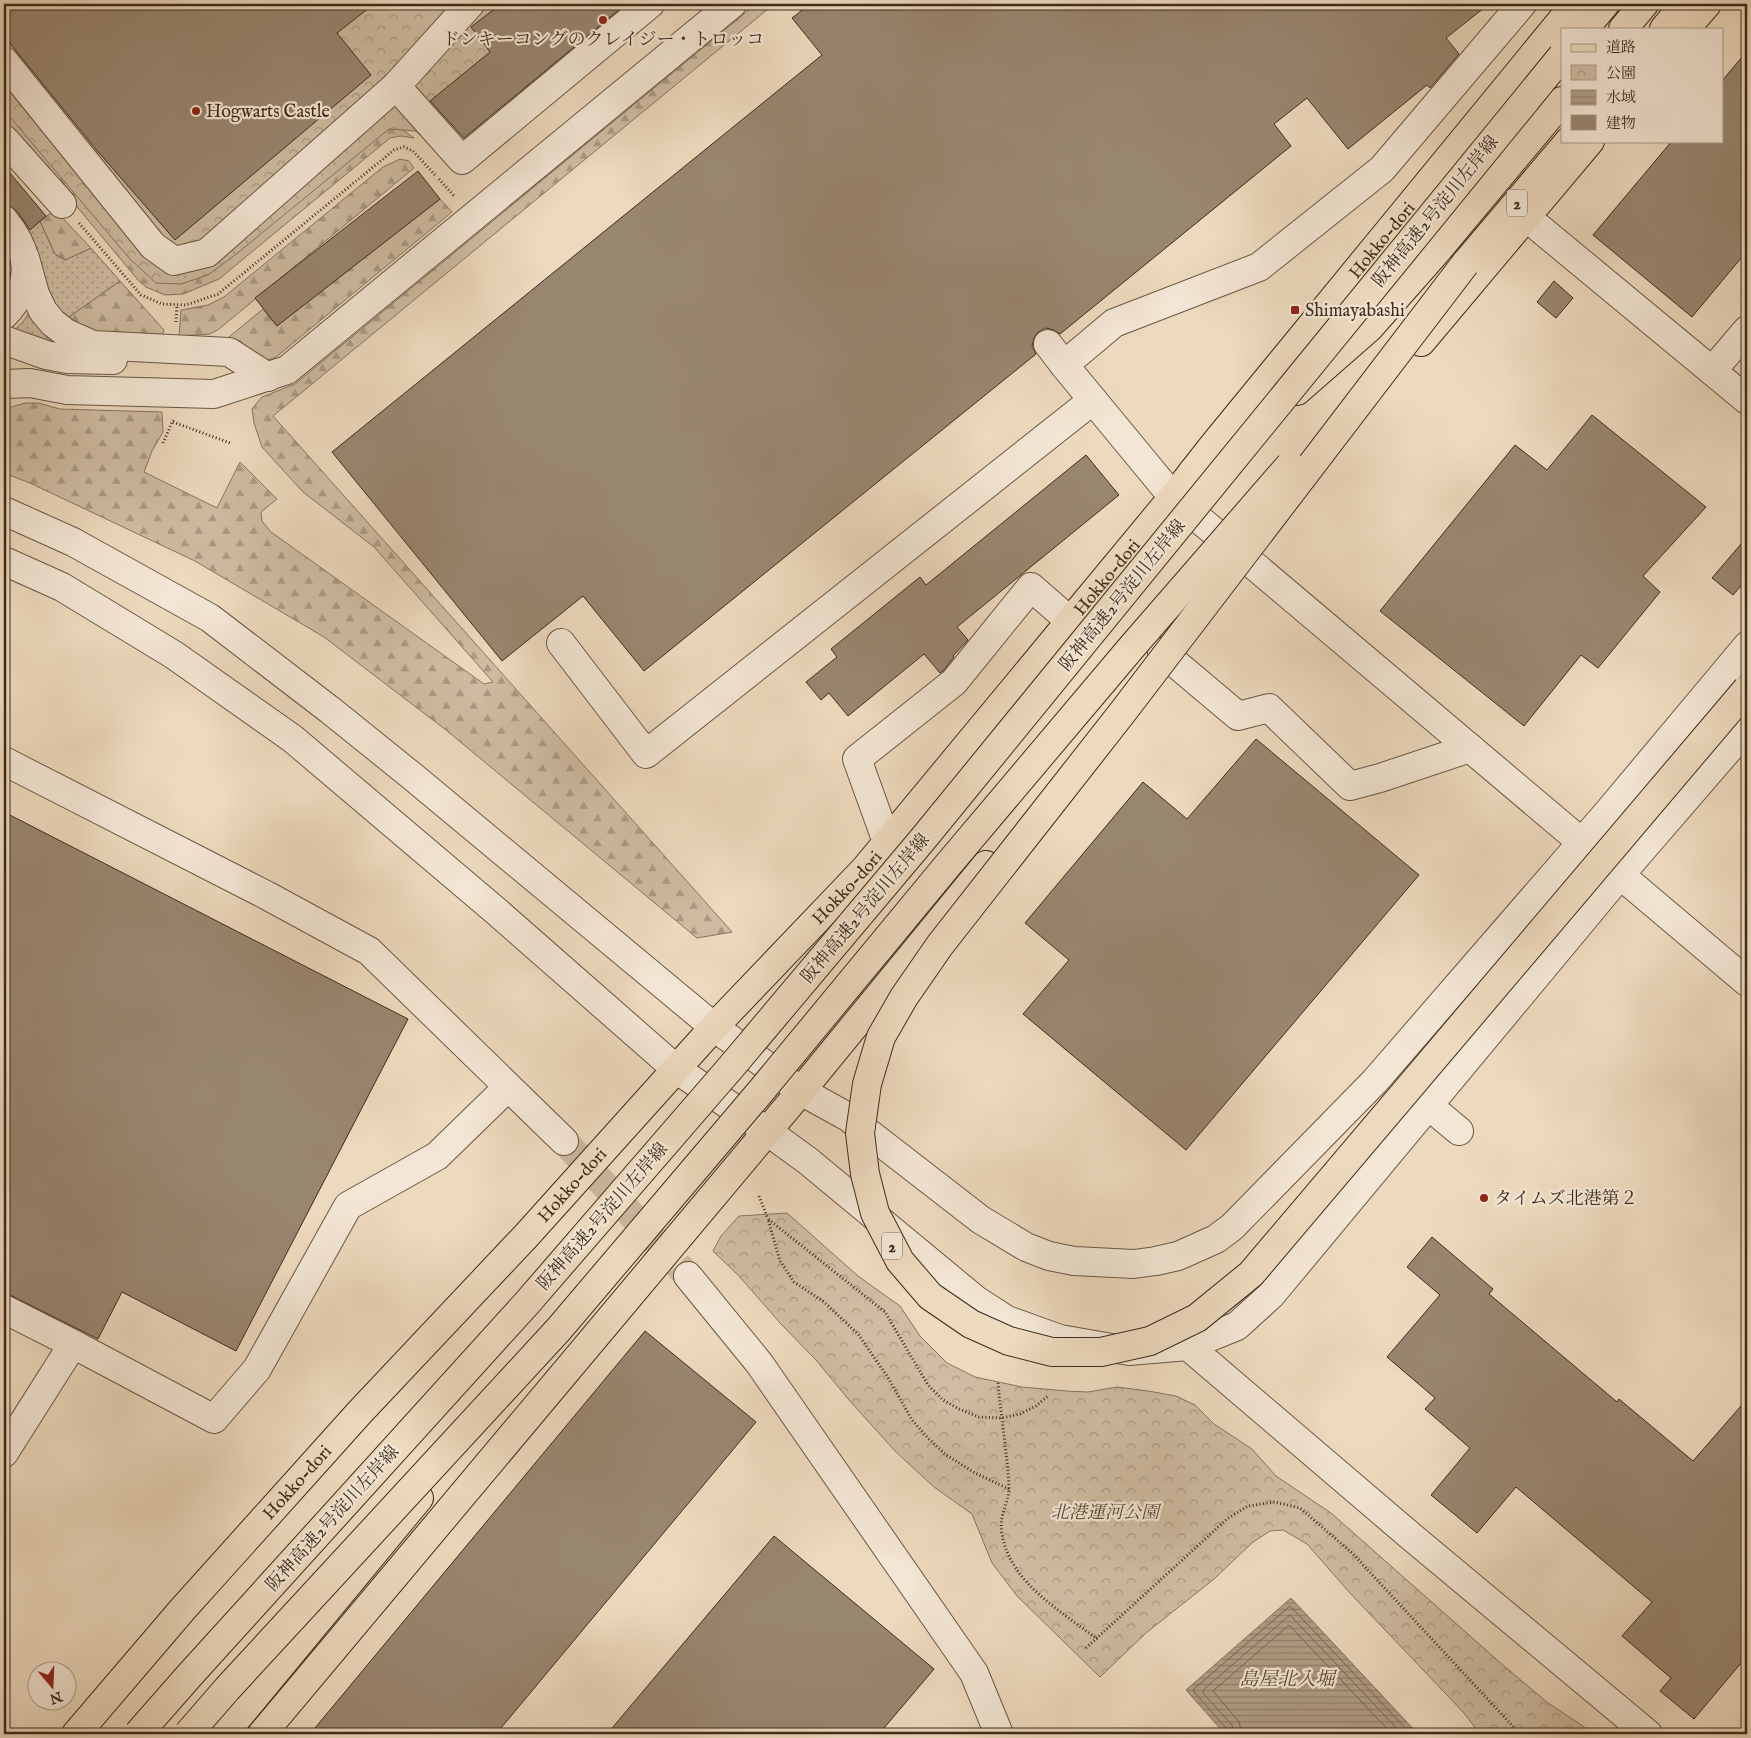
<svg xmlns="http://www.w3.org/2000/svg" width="1751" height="1738" viewBox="0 0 1751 1738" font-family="'IM FELL English','Noto Serif JP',serif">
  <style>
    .grass { fill: url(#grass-dots); stroke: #86745f }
    .forest { fill: url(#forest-firs); stroke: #86745f }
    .park { fill: url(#park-crowns); stroke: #86745f }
    .water { fill: url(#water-rules); stroke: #83705c }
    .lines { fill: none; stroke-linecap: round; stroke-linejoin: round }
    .shore { stroke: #776551; stroke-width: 1 }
    .building { fill: #998670; stroke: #3d2c1c }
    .minor-tunnel { stroke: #cab69d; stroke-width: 28; stroke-dasharray: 28 14; stroke-linecap: butt }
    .minor-casing { stroke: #695744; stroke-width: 30 }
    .major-casing { stroke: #3d2c1c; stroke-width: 30 }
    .highway-casing { stroke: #3d2c1c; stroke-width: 30 }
    .path { stroke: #3d2c1c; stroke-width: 3; stroke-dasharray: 1 2.5; stroke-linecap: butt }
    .minor { stroke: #f3e6d4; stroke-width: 28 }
    .major { stroke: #edd9bd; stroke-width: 28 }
    .highway { stroke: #edd9bd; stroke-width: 28 }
    .highway-bridge-casing { stroke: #3d2c1c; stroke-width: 30; stroke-linecap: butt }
    .highway-bridge { stroke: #edd9bd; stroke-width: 28 }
    .poi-dot { fill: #8f2418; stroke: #f3e6d4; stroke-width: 2 }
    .labels { text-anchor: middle; stroke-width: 4.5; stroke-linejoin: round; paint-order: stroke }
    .shield { fill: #f3e6d4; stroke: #746453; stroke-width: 1 }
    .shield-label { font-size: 16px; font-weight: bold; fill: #3d2c1c }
    .poi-label { font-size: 18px; fill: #3d2c1c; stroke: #f3e6d4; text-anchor: start }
    .street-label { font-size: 18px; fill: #3d2c1c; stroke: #f3e6d4 }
    .park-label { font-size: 18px; font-style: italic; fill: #5a4937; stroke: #f3e6d4 }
    .water-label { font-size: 19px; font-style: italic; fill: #5a4836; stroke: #f3e6d4 }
  </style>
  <defs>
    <pattern id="grass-dots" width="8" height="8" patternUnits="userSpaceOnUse" patternTransform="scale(1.25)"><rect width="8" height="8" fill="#cfbca2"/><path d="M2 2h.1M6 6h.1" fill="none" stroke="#a99983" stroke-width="1.8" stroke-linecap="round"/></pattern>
    <pattern id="forest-firs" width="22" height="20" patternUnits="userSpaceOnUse" patternTransform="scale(1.25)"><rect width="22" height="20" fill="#cfbca2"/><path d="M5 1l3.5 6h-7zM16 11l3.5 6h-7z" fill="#a99983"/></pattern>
    <pattern id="park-crowns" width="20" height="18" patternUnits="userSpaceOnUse" patternTransform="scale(1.25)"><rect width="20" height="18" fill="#cfbca2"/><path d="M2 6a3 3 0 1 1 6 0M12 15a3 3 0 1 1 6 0" fill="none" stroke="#a99983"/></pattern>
    <pattern id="water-rules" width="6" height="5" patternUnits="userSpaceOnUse" patternTransform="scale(1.25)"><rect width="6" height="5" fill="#b19e86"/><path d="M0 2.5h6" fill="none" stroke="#91816d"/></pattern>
  </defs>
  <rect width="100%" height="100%" fill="#edd9bd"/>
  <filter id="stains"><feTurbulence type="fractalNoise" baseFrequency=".004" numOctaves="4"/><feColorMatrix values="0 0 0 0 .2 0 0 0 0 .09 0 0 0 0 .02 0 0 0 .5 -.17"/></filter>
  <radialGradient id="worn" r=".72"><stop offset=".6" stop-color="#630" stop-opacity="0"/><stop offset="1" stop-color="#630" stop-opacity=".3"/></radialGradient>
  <!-- grass -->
  <g class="grass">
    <path d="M 40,221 L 55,254 L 65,260 L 91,248 L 120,281 L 65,320 L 57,315 L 41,281 L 38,254 L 28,231 Z"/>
    <path d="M 30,311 L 68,347 L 10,334 L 23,322 Z"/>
  </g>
  <!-- forest -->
  <g class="forest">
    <path d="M 756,4 L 774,4 L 273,416 L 732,932 L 697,938 L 446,730 L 324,637 L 195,561 L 30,483 L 4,473 L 4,409 L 25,403 L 38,403 L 60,409 L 162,412 L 163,432 L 152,451 L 144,472 L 217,508 L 240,462 L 277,499 L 261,512 L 262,521 L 271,532 L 484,684 L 493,682 L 374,547 L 303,492 L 262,447 L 254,423 L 252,409 L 262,397 L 295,384 Z"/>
    <path d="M 4,83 L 376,124 L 400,128 L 414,138 L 401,136 L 390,138 L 219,279 L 183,294 L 165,295 L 146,287 L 138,280 L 4,119 Z"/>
    <path d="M 400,159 L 409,161 L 414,168 L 219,329 L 210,334 L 179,336 L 181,310 L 208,305 L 224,297 L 383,167 Z"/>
    <path d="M 440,199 L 452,212 L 276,357 L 268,360 L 259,358 L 231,340 L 229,337 L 263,309 L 277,326 Z"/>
    <path d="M 55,210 L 91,248 L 65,260 L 55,254 L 40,221 Z"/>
    <path d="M 120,281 L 164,330 L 162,336 L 96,335 L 65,320 Z"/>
  </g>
  <!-- park -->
  <g class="park">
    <path d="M 4,4 L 669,4 L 462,174 L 416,131 L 389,129 L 235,255 L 208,275 L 181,284 L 156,283 L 130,259 L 4,110 Z"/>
    <path d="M 787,1213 L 858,1276 L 900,1306 L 920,1336 L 947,1363 L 975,1377 L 1022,1387 L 1067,1391 L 1088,1392 L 1117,1387 L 1148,1391 L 1176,1396 L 1195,1405 L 1214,1424 L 1252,1449 L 1276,1476 L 1331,1513 L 1504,1666 L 1548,1703 L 1583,1726 L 1591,1734 L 1480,1734 L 1464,1713 L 1349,1592 L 1307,1544 L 1283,1530 L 1270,1531 L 1253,1542 L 1214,1579 L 1146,1633 L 1100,1677 L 1017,1596 L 992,1563 L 972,1514 L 934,1487 L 895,1451 L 849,1400 L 816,1360 L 781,1324 L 739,1276 L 713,1251 L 721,1236 L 739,1216 Z"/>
  </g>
  <!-- water -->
  <path class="water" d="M 1291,1598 L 1418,1734 L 1225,1734 L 1186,1690 Z"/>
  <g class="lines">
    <!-- shore -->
    <g class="shore">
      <path d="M 1228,1734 L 1227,1729 L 1194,1692 L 1194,1689 L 1290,1606 L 1411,1734"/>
      <path d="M 1234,1734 L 1232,1725 L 1203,1693 L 1203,1690 L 1290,1615 L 1402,1734"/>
      <path d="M 1242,1734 L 1239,1722 L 1213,1691 L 1289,1625 L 1392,1734"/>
    </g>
  </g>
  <!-- building -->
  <g class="building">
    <path d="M 4,4 L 374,4 L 337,33 L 371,75 L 175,240 L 94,147 L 4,36 Z"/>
    <path d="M 501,4 L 626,4 L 464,138 L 430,101 L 490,52 L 471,27 Z"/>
    <path d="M 810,4 L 1489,4 L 1446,38 L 1459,54 L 1430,88 L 1427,85 L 1348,149 L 1307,98 L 1274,124 L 1291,146 L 1060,334 L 1054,330 L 1046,328 L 1038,332 L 1034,338 L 1032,346 L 1036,354 L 644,671 L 583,596 L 502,661 L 332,452 L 822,55 L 792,18 Z"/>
    <path d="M 1747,51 L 1747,251 L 1692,317 L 1593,235 L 1672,141 L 1722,141 L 1722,81 Z"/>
    <path d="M 4,166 L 46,216 L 30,230 L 17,211 L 4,203 Z"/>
    <path d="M 418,171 L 440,199 L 277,326 L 255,298 Z"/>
    <path d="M 1554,281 L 1573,298 L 1556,318 L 1537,302 Z"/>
    <path d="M 1592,415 L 1706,507 L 1643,576 L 1660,592 L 1598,668 L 1581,655 L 1524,726 L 1380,611 L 1515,445 L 1547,470 Z"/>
    <path d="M 1086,455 L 1119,495 L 957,627 L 968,640 L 953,656 L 954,657 L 943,671 L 940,673 L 924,654 L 848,716 L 829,693 L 821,700 L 806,682 L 837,657 L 831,649 L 920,577 L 926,585 Z"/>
    <path d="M 1747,537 L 1747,579 L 1733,595 L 1712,578 Z"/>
    <path d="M 1256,739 L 1419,875 L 1186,1150 L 1023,1014 L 1069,960 L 1025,923 L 1143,782 L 1187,819 Z"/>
    <path d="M 4,812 L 408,1019 L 236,1351 L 122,1292 L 98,1339 L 4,1292 Z"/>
    <path d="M 1432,1237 L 1493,1289 L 1489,1294 L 1617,1402 L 1619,1399 L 1693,1461 L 1747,1399 L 1747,1656 L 1694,1719 L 1660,1691 L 1671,1678 L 1622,1636 L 1652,1602 L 1516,1487 L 1477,1533 L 1431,1495 L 1470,1448 L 1425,1409 L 1435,1398 L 1387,1357 L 1440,1295 L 1407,1267 Z"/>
    <path d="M 645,1331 L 756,1422 L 496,1734 L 310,1734 Z"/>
    <path d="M 774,1536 L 934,1669 L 879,1734 L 607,1734 Z"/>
  </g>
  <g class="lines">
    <!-- minor-tunnel -->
    <path class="minor-tunnel" d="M 564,1141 L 688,1276"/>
    <!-- minor casing -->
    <g class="minor-casing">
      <g id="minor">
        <path d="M 1522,4 L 1382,169 L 1259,267 L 1114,323 L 1064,365 L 1173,497 L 1747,982"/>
        <path d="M 4,61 L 153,246 L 174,261 L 207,253 L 396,86 L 470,4"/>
        <path d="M 396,86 L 462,160 L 650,4"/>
        <path d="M 4,139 L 62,204"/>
        <path d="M 1526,217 L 1747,400"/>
        <path d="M 4,220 C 31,253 35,283 4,315"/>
        <path d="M 25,258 L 35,294 L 43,311 L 53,323 L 66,333 L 93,345 L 229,352 L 268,377"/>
        <path d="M 4,340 L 46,355 L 67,359 L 113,360"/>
        <path d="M 1048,344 L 1064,365"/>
        <path d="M 1712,371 L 1747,330"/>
        <path d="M 4,384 L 30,383 L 67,390 L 214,394 L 287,370 L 732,4"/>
        <path d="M 4,511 L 73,542 L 210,618 L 330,710 L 412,776 L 714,1027 L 801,1091 L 848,1117 L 981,1220 L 1026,1247 L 1049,1256 L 1074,1261 L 1134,1264 L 1156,1261 L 1178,1256 L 1216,1239 L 1232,1227 L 1375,1081 L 1609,811 L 1747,646"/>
        <path d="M 4,561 L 62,587 L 174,655 L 293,739 L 496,911 L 676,1069 L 767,1131 L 808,1161 L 976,1300 L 1007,1320 L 1060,1339 L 1129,1351 L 1188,1346 L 1237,1326 L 1271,1295 L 1620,875 L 1747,728"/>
        <path d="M 561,643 L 646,754 L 1093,400"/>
        <path d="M 1162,652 L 1238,716 L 1269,708 L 1350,786 L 1380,778 L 1470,748"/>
        <path d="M 4,761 L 266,895 L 369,951 L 564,1141"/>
        <path d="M 887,842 L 857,759 L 954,682 L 1031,587 L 1070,621"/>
        <path d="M 1429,1106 L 1459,1131"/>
        <path d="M 688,1276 L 759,1363 L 974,1673 L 999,1734"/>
        <path d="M 4,1309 L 73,1344 L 214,1419 L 257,1369 L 348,1206 L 437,1156 L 508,1087"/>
        <path d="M 1188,1346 L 1407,1533 L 1648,1734"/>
        <path d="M 4,1453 L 73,1344"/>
      </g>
    </g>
    <!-- major casing -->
    <g class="major-casing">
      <g id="major">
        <path d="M 1685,29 L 1707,4"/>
        <path d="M 1421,342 L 1590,141"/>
        <path id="s1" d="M 76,1734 L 182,1610 L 360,1412 L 526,1236 L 714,1027 L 865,869 L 1173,497 L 1212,447 L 1575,4"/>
        <path d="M 262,1734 L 801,1091 L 986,865"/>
      </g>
    </g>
    <!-- highway casing -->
    <g class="highway-casing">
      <g id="highway">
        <path d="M 1584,29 L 1605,4"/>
        <path d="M 1623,29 L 1644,4"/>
        <path d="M 1664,29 L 1685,4"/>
        <path d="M 1465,264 L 1569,141"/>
        <path d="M 1297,391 L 1369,328 L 1436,252 L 1562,101"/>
        <path d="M 1193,471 L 1259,420"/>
        <path d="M 224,1734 L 419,1498"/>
      </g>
    </g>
    <!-- path -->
    <g class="path">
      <path d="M 439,179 L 455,197"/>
      <path d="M 79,223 L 141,295 L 162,304 L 186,305 L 218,294 L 394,150 L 404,147 L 413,151 L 435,175"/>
      <path d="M 176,322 L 177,305"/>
      <path d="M 173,422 L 230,443"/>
      <path d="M 163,443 L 173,420"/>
      <path d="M 759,1196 L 768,1219"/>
      <path d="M 998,1383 C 1001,1417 1007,1452 1009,1486 C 1010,1501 998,1515 1002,1534 C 1010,1583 1061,1611 1097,1639"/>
      <path d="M 1009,1489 L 973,1472 L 945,1454 L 928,1438 L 912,1420 L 887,1376 L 858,1334 L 824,1302 L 794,1282 L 780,1261 L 768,1219 L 885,1312 L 928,1385 L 943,1400 L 959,1409 L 979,1417 L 1001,1418 L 1020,1414 L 1036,1406 L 1049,1395"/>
      <path d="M 1086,1648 L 1227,1519 L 1248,1506 L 1275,1502 L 1300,1508 L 1352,1553 L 1520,1734"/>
    </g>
    <!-- minor -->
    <use href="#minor" class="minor"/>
    <!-- major -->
    <use href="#major" class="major"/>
    <!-- highway -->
    <use href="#highway" class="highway"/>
    <!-- highway-bridge casing -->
    <g class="highway-bridge-casing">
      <g id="highway-bridge">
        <path d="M 1465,264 L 1122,713 L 940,945 L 904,997 L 881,1037 L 867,1084 L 860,1133 L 865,1174 L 875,1213 L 900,1261 L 930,1296 L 971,1324 L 1009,1341 L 1052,1352 L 1101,1352 L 1150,1341 L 1197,1318 L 1251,1274 L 1747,689"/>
        <path d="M 138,1734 L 188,1677 L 527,1303 L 732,1066 L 923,839 L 1562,56"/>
        <path d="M 188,1734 L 227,1689 L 559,1329 L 761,1091 L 947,866 L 1131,648 L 1290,465"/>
      </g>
    </g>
    <!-- highway-bridge -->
    <use href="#highway-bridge" class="highway-bridge"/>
  </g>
  <!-- markers -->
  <g class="poi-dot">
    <circle cx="603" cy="20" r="5"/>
    <circle cx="196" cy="111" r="5"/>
    <rect x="1290" y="305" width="10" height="10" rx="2.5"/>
    <circle cx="1484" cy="1198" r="5"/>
  </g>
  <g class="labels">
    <!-- shield labels -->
    <g class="shield">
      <rect x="1507" y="189.5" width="20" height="27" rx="4"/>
      <rect x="882" y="1232.5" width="20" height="27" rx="4"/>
    </g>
    <g class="shield-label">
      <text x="1517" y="209">2</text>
      <text x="892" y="1252">2</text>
    </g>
    <!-- poi labels -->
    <g class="poi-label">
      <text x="603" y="45" text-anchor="middle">ドンキーコングのクレイジー・トロッコ</text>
      <text x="206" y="117">Hogwarts Castle</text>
      <text x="1305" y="316">Shimayabashi</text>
      <text x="1494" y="1204">タイムズ北港第２</text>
    </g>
    <!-- street labels -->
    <g class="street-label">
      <text transform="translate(1435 211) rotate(-51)" y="6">阪神高速2号淀川左岸線</text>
      <text dy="6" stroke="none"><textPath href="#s1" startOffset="1985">Hokko-dori</textPath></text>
      <text dy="6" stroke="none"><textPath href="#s1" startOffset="1550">Hokko-dori</textPath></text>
      <text transform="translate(1122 595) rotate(-51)" y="6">阪神高速2号淀川左岸線</text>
      <text dy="6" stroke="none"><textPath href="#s1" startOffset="1145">Hokko-dori</textPath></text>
      <text transform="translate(865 908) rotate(-50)" y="6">阪神高速2号淀川左岸線</text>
      <text dy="6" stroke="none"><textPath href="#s1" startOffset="740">Hokko-dori</textPath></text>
      <text transform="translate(602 1216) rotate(-49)" y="6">阪神高速2号淀川左岸線</text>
      <text dy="6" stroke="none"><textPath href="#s1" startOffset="335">Hokko-dori</textPath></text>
      <text transform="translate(332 1518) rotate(-48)" y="6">阪神高速2号淀川左岸線</text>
    </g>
    <!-- park labels -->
    <g class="park-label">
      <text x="1105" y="1518">北港運河公園</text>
    </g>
    <!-- water labels -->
    <g class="water-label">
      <text x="1287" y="1685">島屋北入堀</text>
    </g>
  </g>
  <!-- margin -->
  <rect width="1751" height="1738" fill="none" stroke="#edd9bd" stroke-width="20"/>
  <rect x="5" y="5" width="1741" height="1728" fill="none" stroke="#3d2c1c" stroke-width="2.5"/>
  <rect x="10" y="10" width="1731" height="1718" fill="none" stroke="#3d2c1c"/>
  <!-- legend -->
  <rect x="1561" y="28" width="162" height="115" fill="#f3e6d4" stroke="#aa9c8a"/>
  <rect x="1571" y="44" width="25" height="8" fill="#edd9bd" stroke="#aa9c8a"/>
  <text x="1606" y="52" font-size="15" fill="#3d2c1c">道路</text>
  <rect x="1571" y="65" width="25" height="15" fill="url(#park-crowns)" stroke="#aa9c8a"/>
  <text x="1606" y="78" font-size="15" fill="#3d2c1c">公園</text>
  <rect x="1571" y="90" width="25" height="15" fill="url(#water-rules)" stroke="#aa9c8a"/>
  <text x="1606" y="102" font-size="15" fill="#3d2c1c">水域</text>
  <rect x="1571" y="115" width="25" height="15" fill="#998670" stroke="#aa9c8a"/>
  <text x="1606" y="128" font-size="15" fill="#3d2c1c">建物</text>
  <!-- north arrow -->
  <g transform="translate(52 1686) rotate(161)"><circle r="24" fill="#f3e6d4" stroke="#aa9c8a"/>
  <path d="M0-4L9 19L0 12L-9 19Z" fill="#8f2418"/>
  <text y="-8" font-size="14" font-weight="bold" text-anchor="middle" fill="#3d2c1c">N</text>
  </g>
  <rect width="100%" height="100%" filter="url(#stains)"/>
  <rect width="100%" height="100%" fill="url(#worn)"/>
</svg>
